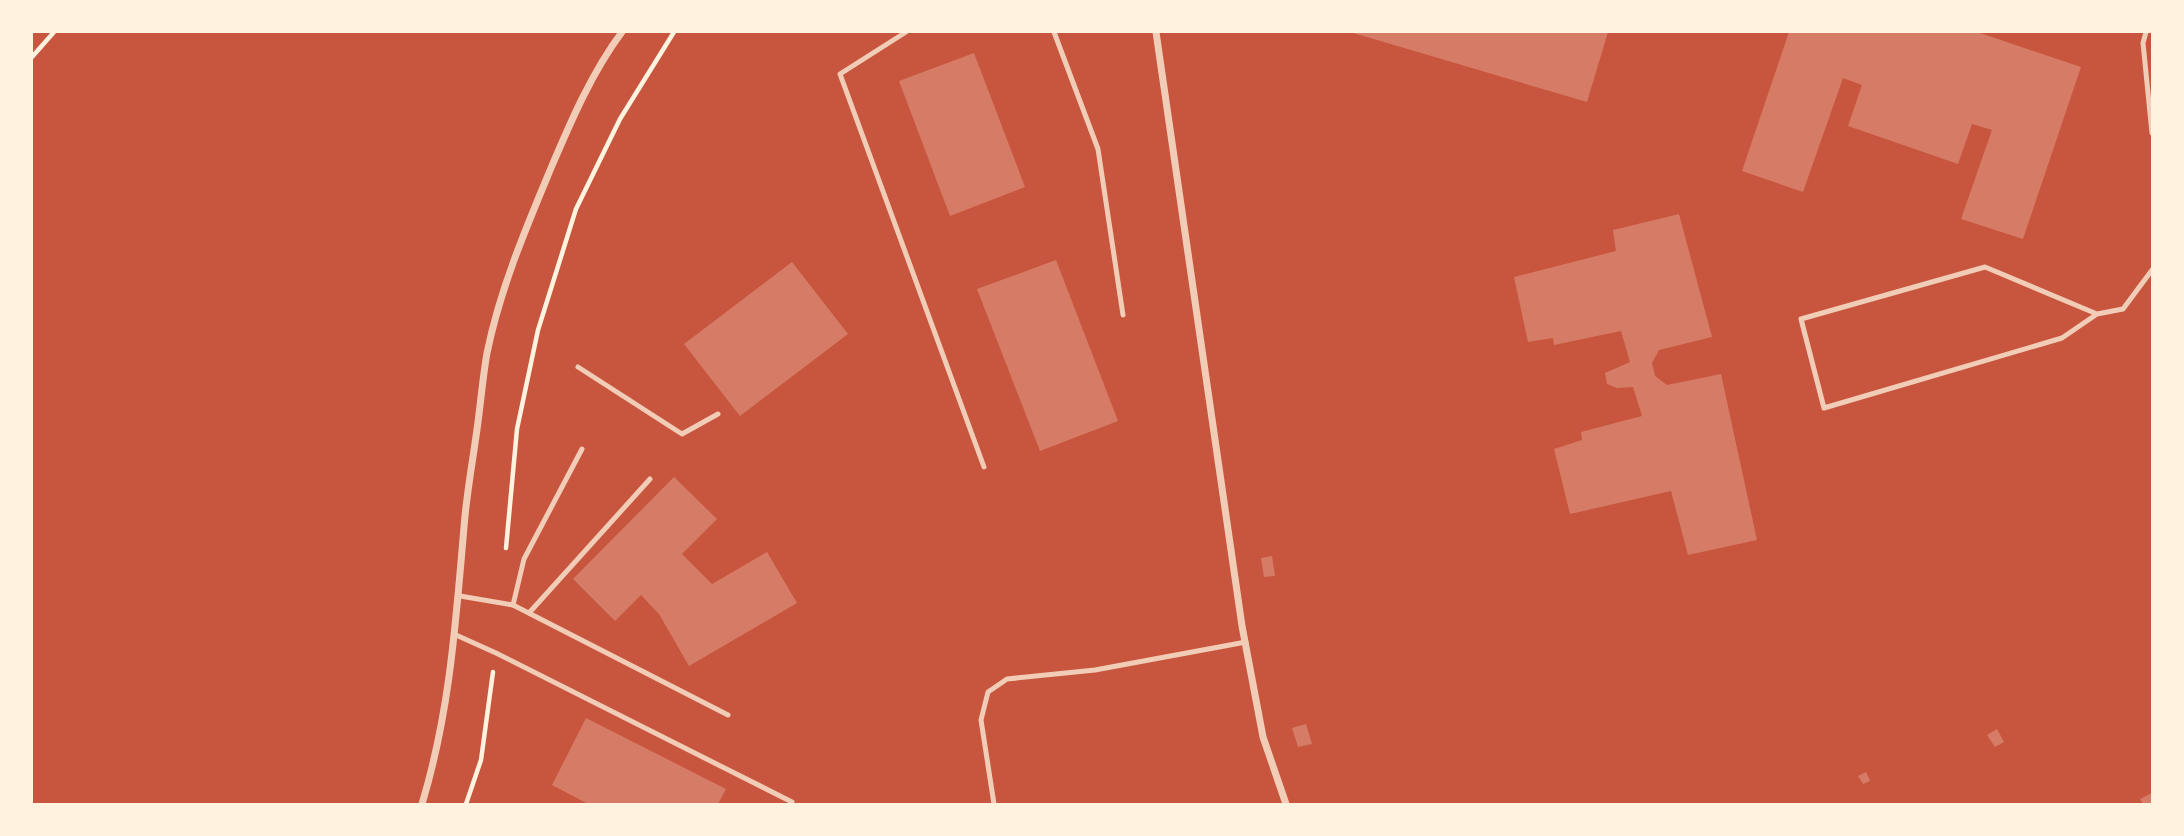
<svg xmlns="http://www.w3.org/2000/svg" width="2184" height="836" viewBox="0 0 2184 836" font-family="Inter,sans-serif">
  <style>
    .building { fill: #d67c66 }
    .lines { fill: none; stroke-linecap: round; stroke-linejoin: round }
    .path { stroke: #fff3e0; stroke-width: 4.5 }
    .service { stroke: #f1ccb7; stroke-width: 5 }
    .minor { stroke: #f1ccb7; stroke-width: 7 }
  </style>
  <rect width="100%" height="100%" fill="#c8553d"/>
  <!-- building -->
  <g class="building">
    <path d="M 1350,32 L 1608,32 L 1587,102 Z"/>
    <path d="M 1789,32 L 1977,32 L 2081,67 L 2023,239 L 1961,219 L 1992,130 L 1972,124 L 1958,164 L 1848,126 L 1862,85 L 1843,78 L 1803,192 L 1742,171 Z"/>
    <path d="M 974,53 L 1025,187 L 950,216 L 899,81 Z"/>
    <path d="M 1679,214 L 1712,337 L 1659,350 L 1652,363 L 1655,376 L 1667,385 L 1721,374 L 1757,540 L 1688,555 L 1671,491 L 1570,514 L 1554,449 L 1582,440 L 1581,432 L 1642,416 L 1633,387 L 1617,388 L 1607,384 L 1605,373 L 1630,362 L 1621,331 L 1554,345 L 1553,338 L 1528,342 L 1514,277 L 1616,251 L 1613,230 Z"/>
    <path d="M 1056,260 L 1118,421 L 1040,451 L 977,289 Z"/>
    <path d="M 792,262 L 848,334 L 740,416 L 684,344 Z"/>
    <path d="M 674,477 L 717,519 L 682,554 L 712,584 L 767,552 L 797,603 L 689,666 L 659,614 L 641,595 L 615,621 L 573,579 Z"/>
    <path d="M 1272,556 L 1275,576 L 1264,577 L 1261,558 Z"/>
    <path d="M 586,718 L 726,789 L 718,804 L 588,804 L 552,785 Z"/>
    <path d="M 1306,724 L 1312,744 L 1298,747 L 1292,728 Z"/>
    <path d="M 1997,729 L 2004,742 L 1995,747 L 1987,735 Z"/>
    <path d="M 1866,772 L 1870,781 L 1863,784 L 1858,776 Z"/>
    <path d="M 2152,793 L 2152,804 L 2143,804 L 2140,799 Z"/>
  </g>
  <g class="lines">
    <!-- path -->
    <g class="path">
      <path d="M 32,57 L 54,32"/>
      <path d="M 506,548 L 517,429 L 538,330 L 576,209 L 620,119 L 674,32"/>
      <path d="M 466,804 L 481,760 L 493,672"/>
    </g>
    <!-- service -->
    <g class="service">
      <path d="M 906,32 L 840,74 L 984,467"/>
      <path d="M 1054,32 L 1098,149 L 1123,315"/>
      <path d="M 2146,32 L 2143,43 L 2152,133"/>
      <path d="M 2097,314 L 1985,267 L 1801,319 L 1824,408 L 2062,338 L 2097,314 L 2123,309 L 2152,270"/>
      <path d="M 578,367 L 682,434 L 718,414"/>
      <path d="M 460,596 L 513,605 L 728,715"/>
      <path d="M 513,605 L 524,559 L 582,449"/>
      <path d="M 529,613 L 650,479"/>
      <path d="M 456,635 L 496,653 L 792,802 L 791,804"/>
      <path d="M 994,804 L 981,720 L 988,692 L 1007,679 L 1095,670 L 1246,642"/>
    </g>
    <!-- minor -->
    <g class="minor">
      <path d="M 1156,32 L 1242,626 L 1263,737 L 1286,804"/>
      <path d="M 422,804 C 451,708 456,616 465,516 C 468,485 474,453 478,422 C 481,399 483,376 487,353 C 500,289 526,228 551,168 C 571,121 592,72 622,32"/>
    </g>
  </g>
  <!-- border -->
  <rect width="2184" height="836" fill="none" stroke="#fff3e0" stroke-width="66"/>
</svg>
